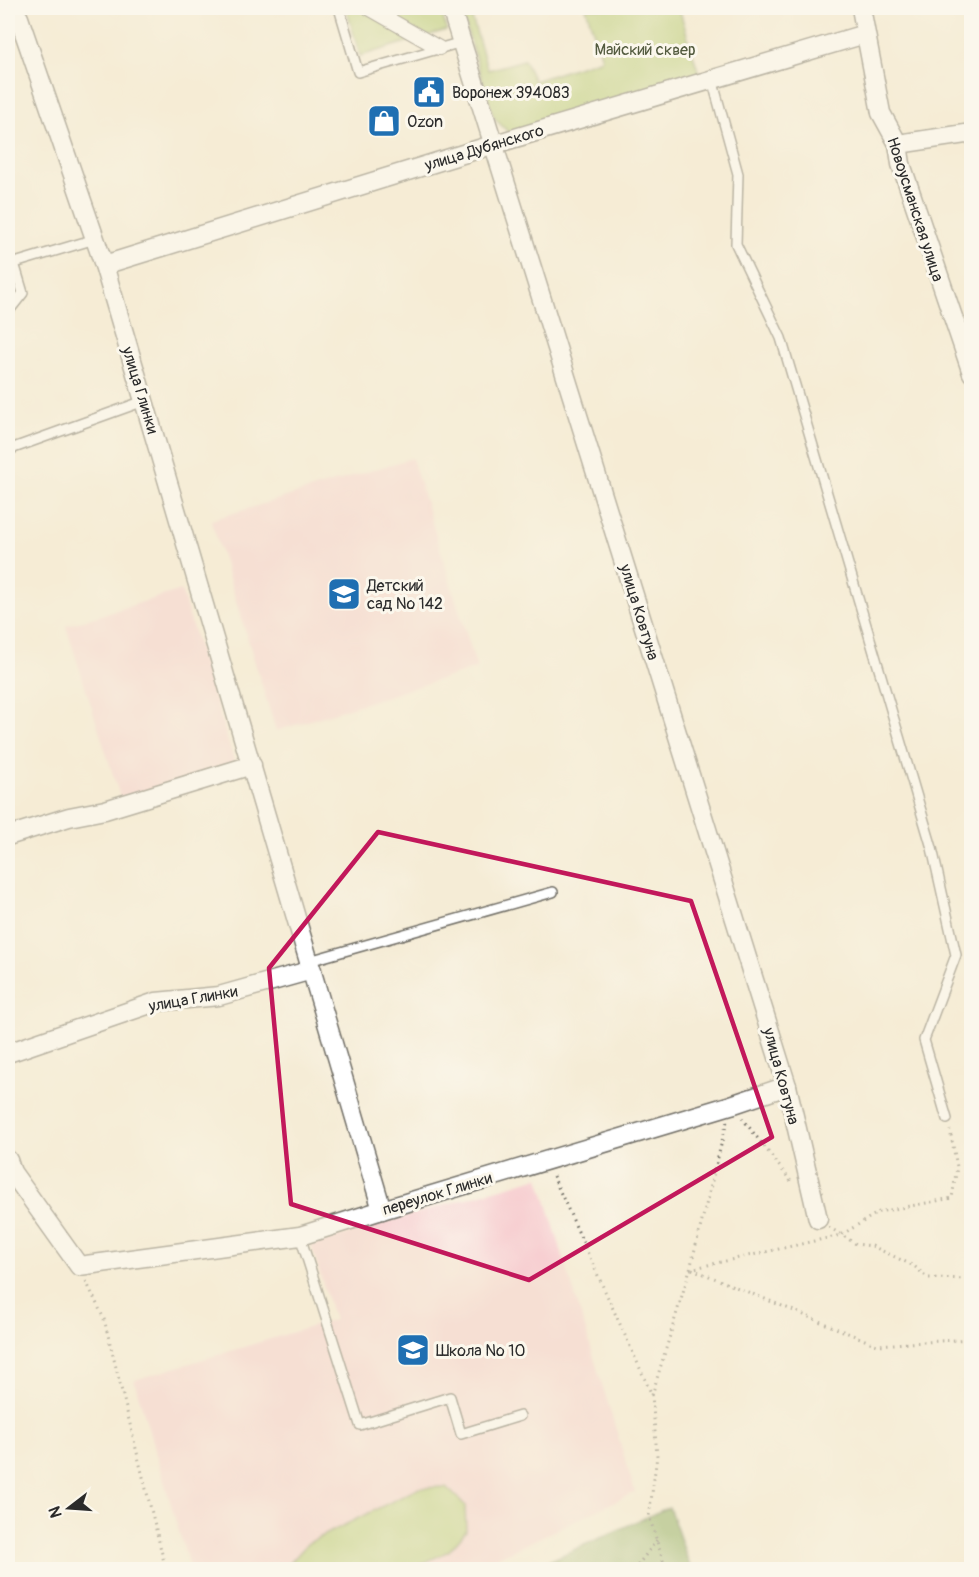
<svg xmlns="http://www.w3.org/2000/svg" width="979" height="1577" viewBox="0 0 979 1577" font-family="Pangolin,sans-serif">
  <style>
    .built { fill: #f7cfd1 }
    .green { fill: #b1ca6f; stroke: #6e7a4d; stroke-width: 1.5 }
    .forest { fill: #8cae62; stroke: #5c6c46; stroke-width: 1.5 }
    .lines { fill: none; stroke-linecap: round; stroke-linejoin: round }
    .service-casing { stroke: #726f67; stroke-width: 12 }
    .pedestrian-casing { stroke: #726f67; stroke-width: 16 }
    .minor-casing { stroke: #726f67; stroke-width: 21 }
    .path { stroke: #726f67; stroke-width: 3; stroke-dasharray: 1.5 4.5; stroke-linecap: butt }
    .service { stroke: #fff; stroke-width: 9 }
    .pedestrian { stroke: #fff; stroke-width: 14 }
    .minor { stroke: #fff; stroke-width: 18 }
    .marked { fill: none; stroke: #c2185b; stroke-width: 4.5; stroke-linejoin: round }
    .labels { text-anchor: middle; stroke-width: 6; stroke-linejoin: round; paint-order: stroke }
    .park-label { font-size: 16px; fill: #535b3f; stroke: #fbf7ec }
    .poi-label { font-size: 16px; fill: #2b2b2b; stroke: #fbf7ec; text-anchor: start }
    .street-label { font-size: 16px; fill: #2b2b2b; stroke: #fbf7ec }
  </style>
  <rect width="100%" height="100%" fill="#fbf7ec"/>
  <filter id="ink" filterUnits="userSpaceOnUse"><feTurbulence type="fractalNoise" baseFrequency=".0167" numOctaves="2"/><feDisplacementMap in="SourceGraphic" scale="12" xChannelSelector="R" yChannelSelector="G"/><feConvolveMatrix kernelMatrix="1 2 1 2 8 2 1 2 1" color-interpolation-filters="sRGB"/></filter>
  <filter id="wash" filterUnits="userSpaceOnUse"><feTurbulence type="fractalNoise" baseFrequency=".008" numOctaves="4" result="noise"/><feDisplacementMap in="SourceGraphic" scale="24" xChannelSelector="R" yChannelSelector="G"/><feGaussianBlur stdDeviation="1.35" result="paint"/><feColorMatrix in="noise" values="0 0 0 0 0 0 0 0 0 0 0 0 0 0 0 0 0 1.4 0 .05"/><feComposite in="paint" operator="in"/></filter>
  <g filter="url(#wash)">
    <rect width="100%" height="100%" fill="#f5ecd6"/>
    <!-- built -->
    <g class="built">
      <path d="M 412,458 L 477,668 L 276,731 L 211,520 Z"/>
      <path d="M 181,590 L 235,764 L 121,800 L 66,626 Z"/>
      <path d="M 539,1177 L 635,1492 L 474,1569 L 190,1569 L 134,1380 L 334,1320 L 311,1245 Z"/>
    </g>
    <!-- green -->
    <g class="green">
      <path d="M 346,8 L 440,8 L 447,30 L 360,56 Z"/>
      <path d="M 460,8 L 469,8 L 488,70 L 524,60 L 534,81 L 602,59 L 586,8 L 679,8 L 700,77 L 510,134 L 494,118 Z"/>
      <path d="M 446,1487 L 465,1505 L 466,1531 L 449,1551 L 411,1569 L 291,1569 L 290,1563 L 308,1543 L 419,1488 Z"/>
    </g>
    <!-- forest -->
    <path class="forest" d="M 669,1507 L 691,1569 L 531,1569 Z"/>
  </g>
  <g filter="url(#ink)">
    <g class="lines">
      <!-- service casing -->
      <g class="service-casing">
        <g id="service">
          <path d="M 339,8 L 358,72 L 462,42"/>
          <path d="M 712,79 L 738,174 L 736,244 L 781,338 L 932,848 L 956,955 L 924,1040 L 947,1119"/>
          <path d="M 8,265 L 95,239"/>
          <path d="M 8,312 L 23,293 L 14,263"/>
          <path d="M 8,450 L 144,401"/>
          <path d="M 309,961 L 553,892"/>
          <path d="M 300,1236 L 360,1425 L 450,1397 L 461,1434 L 520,1416"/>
        </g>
      </g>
      <!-- pedestrian casing -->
      <g class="pedestrian-casing">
        <path id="pedestrian" d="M 369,8 L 439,48"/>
      </g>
      <!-- minor casing -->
      <g class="minor-casing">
        <g id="minor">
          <path d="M 451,8 L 787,1086 L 818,1219"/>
          <path d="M 861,8 L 881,113 L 898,144 L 901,164 L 972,373"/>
          <path d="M 8,17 L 19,18 L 104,265 L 382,1210"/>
          <path d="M 898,144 L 972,133"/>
          <path d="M 104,265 L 495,144 L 865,34"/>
          <path d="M 8,836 L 69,817 L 105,810 L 252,765"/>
          <path d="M 8,1053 L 156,1002 L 219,996 L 312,970"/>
          <path d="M 8,1160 L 12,1172 L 79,1266 L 300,1236 L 382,1210 L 731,1105 L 787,1086"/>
        </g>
      </g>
      <!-- path -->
      <g class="path">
        <path d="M 742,1118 L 793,1184"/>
        <path d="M 553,1176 L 652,1395 L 657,1456 L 649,1516 L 666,1570"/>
        <path d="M 829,1227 L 856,1244 L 872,1246 L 914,1266 L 928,1278 L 972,1279"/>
        <path d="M 690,1269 L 841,1235 L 879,1212 L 952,1198 L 957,1167 L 950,1130"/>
        <path d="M 692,1269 L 877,1345 L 972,1339"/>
        <path d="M 86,1281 L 104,1319 L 166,1570"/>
        <path d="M 652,1395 L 690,1269 L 727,1121"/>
        <path d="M 634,1570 L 657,1540"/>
      </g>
      <!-- service -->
      <use href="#service" class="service"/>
      <!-- pedestrian -->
      <use href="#pedestrian" class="pedestrian"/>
      <!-- minor -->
      <use href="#minor" class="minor"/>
    </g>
  </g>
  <!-- marked area -->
  <path d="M0 0H979V1577H0ZM 378,832 L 691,901 L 772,1137 L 529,1280 L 291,1204 L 269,968 Z" fill="#f5ecd6" fill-opacity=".55" fill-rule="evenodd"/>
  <path class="marked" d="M 378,832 L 691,901 L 772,1137 L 529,1280 L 291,1204 L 269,968 Z"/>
  <!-- icons -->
  <defs>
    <g id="civic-square" transform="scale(1.725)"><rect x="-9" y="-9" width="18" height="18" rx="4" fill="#1f6fb2" stroke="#fbf7ec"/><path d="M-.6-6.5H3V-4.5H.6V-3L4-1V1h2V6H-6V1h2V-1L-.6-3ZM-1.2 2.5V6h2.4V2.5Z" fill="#fff"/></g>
    <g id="shop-square" transform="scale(1.725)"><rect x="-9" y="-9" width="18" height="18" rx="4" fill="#1f6fb2" stroke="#fbf7ec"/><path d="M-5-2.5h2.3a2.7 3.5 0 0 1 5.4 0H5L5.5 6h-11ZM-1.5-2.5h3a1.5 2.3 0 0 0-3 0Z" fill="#fff"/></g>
    <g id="school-square" transform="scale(1.725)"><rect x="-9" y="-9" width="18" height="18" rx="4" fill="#1f6fb2" stroke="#fbf7ec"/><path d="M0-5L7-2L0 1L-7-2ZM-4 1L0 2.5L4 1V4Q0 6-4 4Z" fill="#fff"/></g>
  </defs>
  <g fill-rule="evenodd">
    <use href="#civic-square" x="429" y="92"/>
    <use href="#shop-square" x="384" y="121"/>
    <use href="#school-square" x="344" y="594"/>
    <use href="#school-square" x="413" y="1350"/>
  </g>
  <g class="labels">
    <!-- park labels -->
    <g class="park-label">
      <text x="645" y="55">Майский сквер</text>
    </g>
    <!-- poi labels -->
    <g class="poi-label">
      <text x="452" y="98">Воронеж 394083</text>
      <text x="407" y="127">Ozon</text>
      <text x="367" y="591">Детский<tspan x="367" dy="18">сад № 142</tspan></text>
      <text x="436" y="1356">Школа № 10</text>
    </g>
    <!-- street labels -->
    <g class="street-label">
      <text transform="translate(484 147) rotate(-17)" y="6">улица Дубянского</text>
      <text transform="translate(916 209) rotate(72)" y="6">Новоусманская улица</text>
      <text transform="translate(141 390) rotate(73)" y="6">улица Глинки</text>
      <text transform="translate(640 612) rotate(73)" y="6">улица Ковтуна</text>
      <text transform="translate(193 998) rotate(-10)" y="6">улица Глинки</text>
      <text transform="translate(782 1076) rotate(75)" y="6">улица Ковтуна</text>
      <text transform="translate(437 1193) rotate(-17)" y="6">переулок Глинки</text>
    </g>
  </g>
  <!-- margin -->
  <rect width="979" height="1577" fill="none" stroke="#fbf7ec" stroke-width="30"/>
  <!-- north arrow -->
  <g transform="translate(69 1508) rotate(253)" stroke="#fbf7ec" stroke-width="4.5" paint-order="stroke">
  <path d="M0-4.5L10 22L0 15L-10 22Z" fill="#2b2b2b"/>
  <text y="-9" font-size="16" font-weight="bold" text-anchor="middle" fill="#2b2b2b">N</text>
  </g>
</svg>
